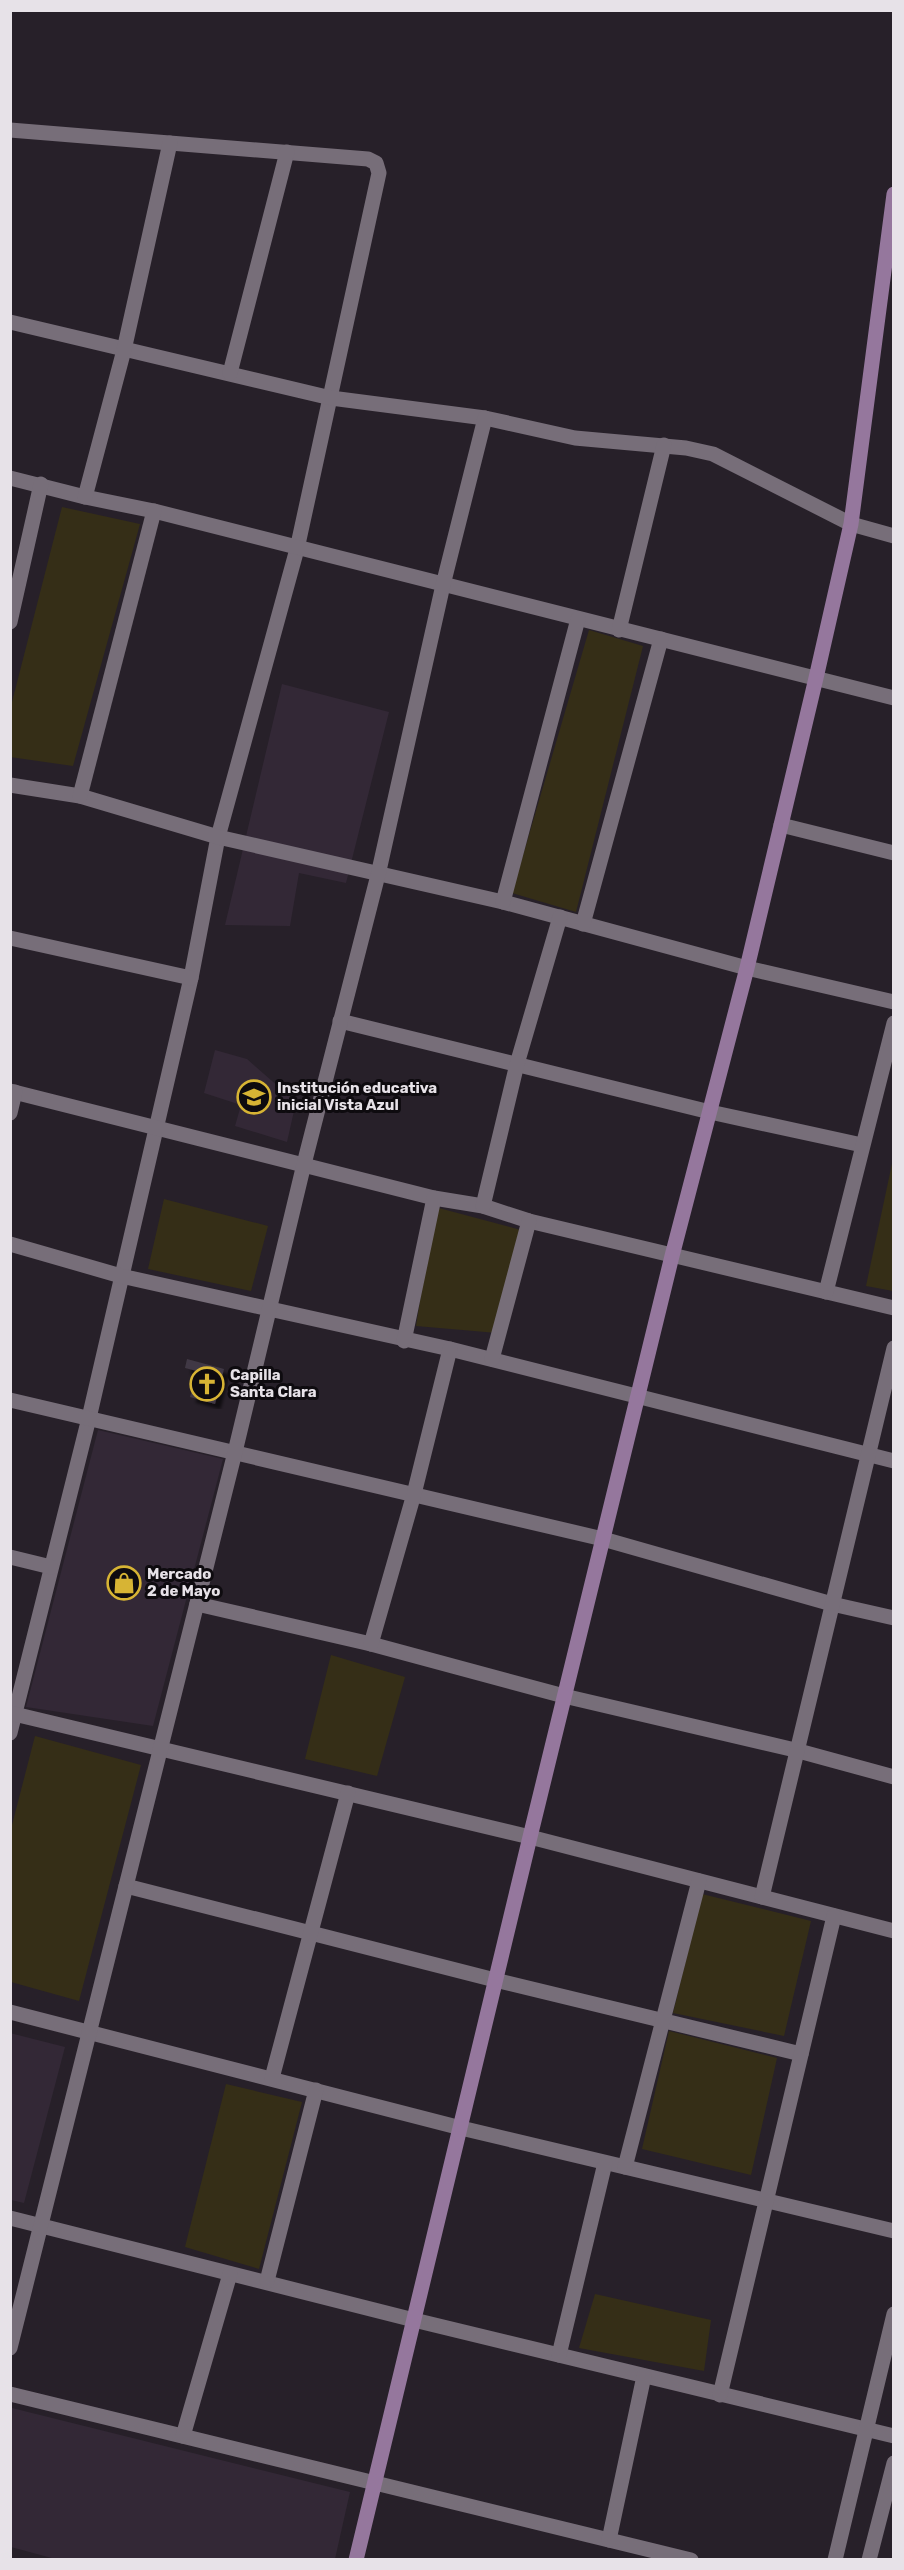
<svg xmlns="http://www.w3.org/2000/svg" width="904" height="2570" viewBox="0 0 904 2570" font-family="Rubik,sans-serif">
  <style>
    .built { fill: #332836 }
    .green { fill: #352e17 }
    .building { fill: #413944; filter: url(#shadow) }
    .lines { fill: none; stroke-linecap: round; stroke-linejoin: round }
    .minor { stroke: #776e79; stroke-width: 15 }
    .tertiary { stroke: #776e79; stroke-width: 15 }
    .secondary { stroke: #95779d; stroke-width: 15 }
    .labels { text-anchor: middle; stroke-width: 6; stroke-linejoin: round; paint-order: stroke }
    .poi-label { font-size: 15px; font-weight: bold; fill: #e7e2e8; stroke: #0e0b0f; text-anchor: start }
  </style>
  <defs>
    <filter id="shadow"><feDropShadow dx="5.5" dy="5.5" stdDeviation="1.5" flood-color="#0009"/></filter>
  </defs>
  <rect width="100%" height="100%" fill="#272029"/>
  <!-- built -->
  <g class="built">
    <path d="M 282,684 L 389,712 L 346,883 L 299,873 L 290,926 L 225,925 Z"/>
    <path d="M 215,1050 L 247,1059 L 296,1102 L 287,1142 L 235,1126 L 241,1105 L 204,1093 Z"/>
    <path d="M 98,1430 L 223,1459 L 153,1726 L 26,1707 Z"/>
    <path d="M 10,2033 L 65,2047 L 24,2203 L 11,2200 Z"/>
    <path d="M 12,2408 L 350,2492 L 335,2559 L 59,2560 L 11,2547 Z"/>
  </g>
  <!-- green -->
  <g class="green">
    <path d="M 62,507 L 140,524 L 73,766 L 10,757 L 11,706 Z"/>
    <path d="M 589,630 L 643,646 L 576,912 L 512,893 Z"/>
    <path d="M 893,1159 L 893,1291 L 866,1286 Z"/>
    <path d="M 164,1199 L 268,1226 L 251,1291 L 148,1269 Z"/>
    <path d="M 435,1207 L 521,1230 L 497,1333 L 416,1326 Z"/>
    <path d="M 331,1655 L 405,1677 L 377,1776 L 305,1759 Z"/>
    <path d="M 35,1736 L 141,1765 L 79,2001 L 11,1982 L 11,1829 Z"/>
    <path d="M 702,1894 L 811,1921 L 784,2036 L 673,2013 Z"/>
    <path d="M 669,2031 L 777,2058 L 751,2175 L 642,2149 Z"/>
    <path d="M 226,2084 L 302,2102 L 259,2269 L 185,2247 Z"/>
    <path d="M 595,2294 L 711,2320 L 704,2371 L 579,2348 Z"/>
  </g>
  <!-- building -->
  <path class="building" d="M 187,1359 L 224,1369 L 215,1404 L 190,1397 L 197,1371 L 185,1368 Z"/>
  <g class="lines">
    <!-- minor -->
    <g class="minor">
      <path d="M 10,130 L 368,159 L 376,163 L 379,173 L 297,549 L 218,837 L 191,978 L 89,1418 L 10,1733"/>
      <path d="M 10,322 L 331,398 L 485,418 L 575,438 L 686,448 L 713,454 L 851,524 L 894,536"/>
      <path d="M 230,373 L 287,152"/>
      <path d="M 10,478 L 85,497 L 154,511 L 894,698"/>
      <path d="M 85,497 L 124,350 L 170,143"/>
      <path d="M 10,622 L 41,484"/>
      <path d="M 619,630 L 664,445"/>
      <path d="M 10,785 L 80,796 L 218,837 L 503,902 L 747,968 L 894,1002"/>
      <path d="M 80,796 L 154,511"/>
      <path d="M 781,825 L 894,853"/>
      <path d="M 503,902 L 578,619"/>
      <path d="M 583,924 L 661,639"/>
      <path d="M 10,938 L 191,978"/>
      <path d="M 340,1021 L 710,1112 L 862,1145"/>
      <path d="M 10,1091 L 434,1198 L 483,1206 L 529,1221 L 894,1308"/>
      <path d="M 10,1113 L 15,1092"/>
      <path d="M 483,1206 L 517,1064 L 560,917"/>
      <path d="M 10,1244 L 121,1276 L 450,1349 L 894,1461"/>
      <path d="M 826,1292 L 894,1023"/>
      <path d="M 404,1341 L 434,1198"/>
      <path d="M 492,1359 L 529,1221"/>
      <path d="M 10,1400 L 603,1539 L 832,1604 L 894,1618"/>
      <path d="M 10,1557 L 51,1567"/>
      <path d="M 197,1604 L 371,1644 L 564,1696 L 795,1750 L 894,1777"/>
      <path d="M 371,1644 L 414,1494 L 450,1349"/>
      <path d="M 10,1713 L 530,1837 L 894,1931"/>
      <path d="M 126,1886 L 495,1980 L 801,2054"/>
      <path d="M 762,1897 L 894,1348"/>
      <path d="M 10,2012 L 461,2128 L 894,2231"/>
      <path d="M 272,2078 L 348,1793"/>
      <path d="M 625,2167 L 699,1881"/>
      <path d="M 10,2218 L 414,2320 L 894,2436"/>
      <path d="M 267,2281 L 316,2090"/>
      <path d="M 10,2348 L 235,1452 L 304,1164 L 378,875 L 443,585 L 485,418"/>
      <path d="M 559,2355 L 605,2163"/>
      <path d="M 10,2394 L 691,2560"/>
      <path d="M 720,2395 L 834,1916"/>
      <path d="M 183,2436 L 230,2274"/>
      <path d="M 609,2540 L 644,2376"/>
    </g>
    <!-- tertiary -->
    <g class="tertiary">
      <path d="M 835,2560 L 894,2314"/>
      <path d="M 869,2560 L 894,2463"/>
    </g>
    <!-- secondary -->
    <path class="secondary" d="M 356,2560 L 530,1837 L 672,1256 L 747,968 L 816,678 L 851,524 L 894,194"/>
  </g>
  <!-- icons -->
  <defs>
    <g id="school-ring" transform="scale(1.725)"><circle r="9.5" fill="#0e0b0f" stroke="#d7b434" stroke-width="1.5"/><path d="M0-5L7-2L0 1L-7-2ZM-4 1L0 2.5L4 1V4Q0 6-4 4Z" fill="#d7b434"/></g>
    <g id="church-ring" transform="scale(1.725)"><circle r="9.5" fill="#0e0b0f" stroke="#d7b434" stroke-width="1.5"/><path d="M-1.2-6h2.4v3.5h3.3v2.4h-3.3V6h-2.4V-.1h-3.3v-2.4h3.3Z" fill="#d7b434"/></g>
    <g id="shop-ring" transform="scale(1.725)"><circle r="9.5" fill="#0e0b0f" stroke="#d7b434" stroke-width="1.5"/><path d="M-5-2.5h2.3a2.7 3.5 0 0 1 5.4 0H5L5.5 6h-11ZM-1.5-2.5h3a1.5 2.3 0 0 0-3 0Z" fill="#d7b434"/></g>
  </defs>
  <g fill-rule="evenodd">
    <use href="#school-ring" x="254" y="1097"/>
    <use href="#church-ring" x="207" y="1384"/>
    <use href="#shop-ring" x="124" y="1583"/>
  </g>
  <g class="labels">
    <!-- poi labels -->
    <g class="poi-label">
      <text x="277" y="1093">Institución educativa<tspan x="277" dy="17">inicial Vista Azul</tspan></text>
      <text x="230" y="1380">Capilla<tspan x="230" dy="17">Santa Clara</tspan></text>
      <text x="147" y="1579">Mercado<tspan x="147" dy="17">2 de Mayo</tspan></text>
    </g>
  </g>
  <!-- border -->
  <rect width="904" height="2570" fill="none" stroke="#e7e2e8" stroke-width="24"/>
</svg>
